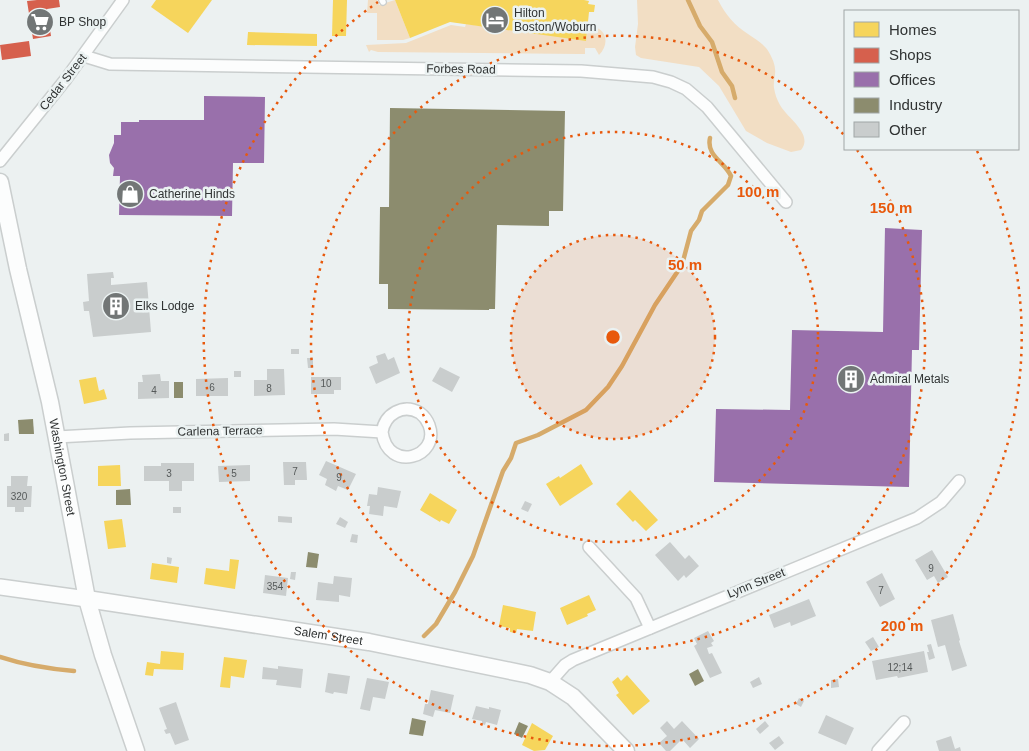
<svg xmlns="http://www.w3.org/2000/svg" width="1029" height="751" viewBox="0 0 1029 751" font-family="Arial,sans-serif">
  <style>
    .green { fill: #f2dec4 }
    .homes { fill: #f6d55c }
    .shops { fill: #d6604d }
    .offices { fill: #9970ab }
    .industry { fill: #8c8c6e }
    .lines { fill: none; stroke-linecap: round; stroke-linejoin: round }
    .stream { stroke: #d6ab6b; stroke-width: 4.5 }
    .building { fill: #c9cdcd }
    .service-casing { stroke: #cacece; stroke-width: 8 }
    .minor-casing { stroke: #cacece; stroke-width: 14 }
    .tertiary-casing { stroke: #cacece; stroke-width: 18 }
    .secondary-casing { stroke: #cacece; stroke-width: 19 }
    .service { stroke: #fcfdfd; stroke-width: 5.5 }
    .minor { stroke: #fcfdfd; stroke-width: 11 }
    .tertiary { stroke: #fcfdfd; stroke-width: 15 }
    .secondary { stroke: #fcfdfd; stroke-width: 16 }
    .ring { fill: none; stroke: #e8590c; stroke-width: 2.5; stroke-dasharray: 2.5 5 }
    .labels { text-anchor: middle; stroke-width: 5; stroke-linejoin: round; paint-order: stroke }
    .number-label { font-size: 10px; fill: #565a5a }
    .poi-label { font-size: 12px; fill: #303333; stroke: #ebf2f2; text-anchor: start }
    .street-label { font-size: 12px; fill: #303333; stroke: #ebf2f2 }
    .centre { fill: #e8590c; stroke: #ebf2f2; stroke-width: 2.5 }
    .ring-label { font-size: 15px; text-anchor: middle; font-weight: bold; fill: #e8590c; stroke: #ebf2f2; stroke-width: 5; stroke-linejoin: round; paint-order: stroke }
  </style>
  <rect width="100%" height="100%" fill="#ecf1f1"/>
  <!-- green -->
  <g class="green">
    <path d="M 368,0 L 377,0 L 379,5 L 395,0 L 410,38 L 403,40 L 377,40 L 377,13 L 367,13 Z"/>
    <path d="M 637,0 L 718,0 C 726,15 734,25 748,34 C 754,38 761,42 766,48 C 770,53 775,63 775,69 C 776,75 773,81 774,88 C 775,94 777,100 780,105 C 787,118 814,134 801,150 L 791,152 L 767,143 L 746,131 L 719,86 L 699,67 L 641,58 L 636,55 L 635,47 L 638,24 Z"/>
    <path d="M 466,24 L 586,40 L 588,25 L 591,26 L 592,30 L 595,30 L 597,28 C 608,33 608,46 599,55 L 595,48 L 585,48 L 585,54 L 578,54 L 378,52 L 371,50 L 369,52 L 366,45 L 406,43 L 451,25 L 465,27 Z"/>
  </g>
  <!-- homes -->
  <g class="homes">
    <path d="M 156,0 L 212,0 L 188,33 L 151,7 Z"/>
    <path d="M 333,0 L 347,0 L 346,36 L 332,36 Z"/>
    <path d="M 395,0 L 584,0 L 589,1 L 588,4 L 595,5 L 594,12 L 589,12 L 586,41 L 450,22 L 410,38 Z"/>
    <path d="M 248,32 L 317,34 L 317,46 L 247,45 Z"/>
    <path d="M 96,377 L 99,391 L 104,389 L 107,399 L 84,404 L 79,380 Z"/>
    <path d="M 581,464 L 593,484 L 560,506 L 546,484 L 559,476 L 560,478 Z"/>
    <path d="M 120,465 L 121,486 L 98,486 L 98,466 Z"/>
    <path d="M 630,490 L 658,520 L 646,531 L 635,520 L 633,522 L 616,504 Z"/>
    <path d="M 430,493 L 457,510 L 449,524 L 441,520 L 440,522 L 420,510 Z"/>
    <path d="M 122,519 L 126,547 L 108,549 L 104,521 Z"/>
    <path d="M 230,559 L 239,560 L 235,589 L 204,584 L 206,568 L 229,571 Z"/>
    <path d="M 152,563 L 179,567 L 177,583 L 150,579 Z"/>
    <path d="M 589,595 L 596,610 L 587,614 L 588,616 L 567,625 L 560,608 Z"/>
    <path d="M 503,605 L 536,612 L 533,631 L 517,629 L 516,633 L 510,632 L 510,628 L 499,626 Z"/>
    <path d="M 161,651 L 184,653 L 183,670 L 154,669 L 153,676 L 145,675 L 147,662 L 160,664 Z"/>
    <path d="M 224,657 L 247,660 L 244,678 L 231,676 L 230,688 L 220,687 Z"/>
    <path d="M 627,675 L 650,701 L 633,715 L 616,695 L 619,693 L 612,682 L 618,677 L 621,681 Z"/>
    <path d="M 532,723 L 553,736 L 545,750 L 534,751 L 522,745 Z"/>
  </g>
  <!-- shops -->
  <g class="shops">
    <path d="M 37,0 L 59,0 L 60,7 L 47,9 L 51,36 L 33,39 L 27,1 Z"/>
    <path d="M 29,41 L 31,56 L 2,60 L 0,45 Z"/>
  </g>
  <!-- offices -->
  <g class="offices">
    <path d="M 204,96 L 265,97 L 264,163 L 233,163 L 232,216 L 119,215 L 120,176 L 113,176 L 114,168 L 110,163 L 109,155 L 114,143 L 114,135 L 121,135 L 121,122 L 139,122 L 139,120 L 204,120 Z"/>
    <path d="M 885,228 L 922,230 L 919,350 L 912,350 L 909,487 L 714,482 L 716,409 L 790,410 L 792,330 L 883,332 Z"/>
  </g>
  <!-- industry -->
  <g class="industry">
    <path d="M 390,108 L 565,111 L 563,211 L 549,211 L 549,226 L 497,225 L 495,309 L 489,309 L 489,310 L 388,309 L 388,284 L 379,284 L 380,207 L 389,207 Z"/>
    <rect x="174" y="382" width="9" height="16"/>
    <path d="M 33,419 L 34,434 L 19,434 L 18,420 Z"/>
    <path d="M 130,489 L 131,505 L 116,505 L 116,490 Z"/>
    <path d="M 308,552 L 319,554 L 317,568 L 306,567 Z"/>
    <path d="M 698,669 L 704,681 L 695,686 L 689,674 Z"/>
    <path d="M 412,718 L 426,721 L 423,736 L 409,734 Z"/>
    <path d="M 519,722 L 528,726 L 522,738 L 514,734 Z"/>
  </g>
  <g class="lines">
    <!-- stream -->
    <g class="stream">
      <path d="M 688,0 L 700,26 L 712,42 L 722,72 L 732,86 L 735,98"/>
      <path d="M 424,636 L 436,624 L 455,592 L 473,556 L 503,471 L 511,458 L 516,443 L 538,435 L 586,410 L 608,387 L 622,366 L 655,305 L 682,265 L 691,231 L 699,220 L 702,211 L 728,185 L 731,176 C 725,162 706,156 710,138"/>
      <path d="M 0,657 C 24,665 49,669 74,671"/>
    </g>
  </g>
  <!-- building -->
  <g class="building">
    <path d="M 113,272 L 114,278 L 111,278 L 111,285 L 147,282 L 151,332 L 93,337 L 89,311 L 84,311 L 83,302 L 89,301 L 87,274 Z"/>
    <rect x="291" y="349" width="8" height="5"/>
    <path d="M 385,353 L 388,360 L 394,357 L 400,373 L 376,384 L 369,367 L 378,363 L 376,356 Z"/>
    <path d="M 307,358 L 313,358 L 313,368 L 308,368 Z"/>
    <path d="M 440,367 L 460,377 L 452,392 L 432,381 Z"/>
    <path d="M 267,369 L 284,369 L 285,395 L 254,396 L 254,380 L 267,380 Z"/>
    <rect x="234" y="371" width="7" height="6"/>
    <path d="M 160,374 L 161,381 L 169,381 L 169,398 L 138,399 L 138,382 L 143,382 L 142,375 Z"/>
    <path d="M 311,377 L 341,377 L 341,390 L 334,390 L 334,394 L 311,394 Z"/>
    <path d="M 228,378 L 228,396 L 196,396 L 196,379 Z"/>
    <path d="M 9,433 L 9,441 L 4,441 L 4,434 Z"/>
    <path d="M 326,461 L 356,474 L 348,490 L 338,486 L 336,491 L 325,485 L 327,479 L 319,475 Z"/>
    <path d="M 283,462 L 306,462 L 307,480 L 295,480 L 295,485 L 284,485 Z"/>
    <path d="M 161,463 L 194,463 L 194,481 L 182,481 L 182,491 L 169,491 L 169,481 L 144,481 L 144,466 L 161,466 Z"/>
    <path d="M 250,465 L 250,481 L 219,482 L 218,466 Z"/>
    <path d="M 11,476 L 28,476 L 27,486 L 32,486 L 31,507 L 24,507 L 24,512 L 15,512 L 15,507 L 7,507 L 7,486 L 11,486 Z"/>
    <path d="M 378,487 L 401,491 L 397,508 L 384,506 L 383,516 L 369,514 L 370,506 L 367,506 L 369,494 L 377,495 Z"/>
    <path d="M 525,501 L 532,504 L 528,512 L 521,509 Z"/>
    <rect x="173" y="507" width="8" height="6"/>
    <path d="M 278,516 L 292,517 L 292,523 L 278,522 Z"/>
    <path d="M 340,517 L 348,522 L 345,528 L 336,524 Z"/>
    <path d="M 352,534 L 358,535 L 357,543 L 350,542 Z"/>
    <path d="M 670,542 L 685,559 L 689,555 L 699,566 L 686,578 L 684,575 L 678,581 L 655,555 Z"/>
    <path d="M 932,550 L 948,577 L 938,583 L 934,576 L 927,580 L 915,560 Z"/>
    <path d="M 167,557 L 172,558 L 171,564 L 167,563 Z"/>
    <path d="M 291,572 L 296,572 L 295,580 L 290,579 Z"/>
    <path d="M 882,573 L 895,599 L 880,607 L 866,582 Z"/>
    <path d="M 265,575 L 288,578 L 286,596 L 263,593 Z"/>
    <path d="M 334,576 L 352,578 L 350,597 L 339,595 L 339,602 L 316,600 L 318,582 L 333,584 Z"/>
    <path d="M 809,599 L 816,616 L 791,626 L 790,622 L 774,628 L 769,615 Z"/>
    <path d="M 953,614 L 960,640 L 959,641 L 967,666 L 952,671 L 945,645 L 938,647 L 931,620 Z"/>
    <path d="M 708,631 L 714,641 L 711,643 L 713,646 L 707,648 L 709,654 L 712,653 L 722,673 L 710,678 L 694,646 L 697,644 L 694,638 Z"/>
    <path d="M 873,637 L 879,647 L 871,651 L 865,642 Z"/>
    <path d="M 931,644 L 935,658 L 929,660 L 927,652 L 929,652 L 927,645 Z"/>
    <path d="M 924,651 L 928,672 L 898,678 L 897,676 L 876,680 L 872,661 Z"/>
    <path d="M 278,666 L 303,669 L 301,688 L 276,685 L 277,680 L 262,679 L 263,667 L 278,669 Z"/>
    <path d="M 328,673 L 350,676 L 347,694 L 334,692 L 333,694 L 325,692 Z"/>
    <path d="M 759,677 L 762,684 L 753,688 L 750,682 Z"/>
    <path d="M 367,678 L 389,682 L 385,699 L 373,697 L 370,711 L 360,709 Z"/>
    <path d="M 838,679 L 839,687 L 831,688 L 831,680 Z"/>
    <path d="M 431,690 L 454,695 L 450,713 L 435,710 L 433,717 L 423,714 L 425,704 L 428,704 Z"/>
    <path d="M 799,698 L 804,701 L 801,707 L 796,704 Z"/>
    <path d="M 176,702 L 189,740 L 175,745 L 170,733 L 166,734 L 164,730 L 167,729 L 159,708 Z"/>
    <path d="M 476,706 L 489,709 L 489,707 L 501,710 L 497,725 L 486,722 L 485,725 L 482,724 L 482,721 L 472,719 Z"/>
    <path d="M 826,715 L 854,728 L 846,745 L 818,733 Z"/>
    <path d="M 667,721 L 674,729 L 682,721 L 699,739 L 690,748 L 682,739 L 670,751 L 666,751 L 659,743 L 667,736 L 660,728 Z"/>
    <path d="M 765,721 L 769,726 L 760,734 L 756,729 Z"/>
    <path d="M 779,736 L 784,743 L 775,750 L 769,743 Z"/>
    <path d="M 951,736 L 955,749 L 960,747 L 961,751 L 939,751 L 936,741 Z"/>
  </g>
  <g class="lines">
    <!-- service casing -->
    <g class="service-casing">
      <path id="service" d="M 382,0 L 383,2"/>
    </g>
    <!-- minor casing -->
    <g class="minor-casing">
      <g id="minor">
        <path d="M 84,56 L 110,64 L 581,71 L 653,77 L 671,82 L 686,89 L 707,107 L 786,202"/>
        <path d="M 0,161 L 66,79 L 123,0"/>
        <path d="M 57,437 L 130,433 L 334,429 L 382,432 C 385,414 403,403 420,413 C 424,416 427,420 429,425 C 441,457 388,474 382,432"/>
        <path d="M 589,547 L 636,598 L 650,628"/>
        <path d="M 550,682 L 565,665 L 573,660 L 917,518 L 941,502 L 959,481"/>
        <path d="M 878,751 L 904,722"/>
      </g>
    </g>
    <!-- tertiary casing -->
    <g class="tertiary-casing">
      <path id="tertiary" d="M 0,587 L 87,599"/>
    </g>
    <!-- secondary casing -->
    <g class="secondary-casing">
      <g id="secondary">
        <path id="s1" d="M 0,182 L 18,269 L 50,402 L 87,599 L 103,655 L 136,751"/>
        <path id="s2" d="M 87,599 L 369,642 L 530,675 L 550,682 L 573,697 L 626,751"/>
      </g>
    </g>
    <!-- service -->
    <use href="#service" class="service"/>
    <!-- minor -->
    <use href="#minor" class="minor"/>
    <!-- tertiary -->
    <use href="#tertiary" class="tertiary"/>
    <!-- secondary -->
    <use href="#secondary" class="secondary"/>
  </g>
  <!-- distance rings -->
  <circle cx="613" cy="337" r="102" fill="#e8590c" fill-opacity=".12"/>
  <g class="ring">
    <circle cx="613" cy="337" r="102"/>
    <circle cx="613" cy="337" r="205"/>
    <path d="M857 150A307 307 0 1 1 845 136"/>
    <path d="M977 151A409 409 0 1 1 378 2"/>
  </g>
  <!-- icons -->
  <defs>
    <g id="hotel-disc" transform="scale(1.4375)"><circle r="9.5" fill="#727676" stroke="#ebf2f2"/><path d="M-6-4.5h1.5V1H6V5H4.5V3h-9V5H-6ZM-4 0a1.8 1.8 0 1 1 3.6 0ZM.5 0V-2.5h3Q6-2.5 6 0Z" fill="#fff"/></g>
    <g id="supermarket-disc" transform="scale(1.4375)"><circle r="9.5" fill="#727676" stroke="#ebf2f2"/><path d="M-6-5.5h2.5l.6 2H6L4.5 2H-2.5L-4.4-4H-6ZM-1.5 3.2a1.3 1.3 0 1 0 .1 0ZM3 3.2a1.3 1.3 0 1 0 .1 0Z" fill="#fff"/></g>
    <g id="shop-disc" transform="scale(1.4375)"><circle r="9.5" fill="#727676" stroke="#ebf2f2"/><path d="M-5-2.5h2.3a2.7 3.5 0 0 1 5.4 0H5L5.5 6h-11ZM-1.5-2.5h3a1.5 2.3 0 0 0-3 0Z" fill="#fff"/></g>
    <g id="building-disc" transform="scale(1.4375)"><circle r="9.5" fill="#727676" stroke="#ebf2f2"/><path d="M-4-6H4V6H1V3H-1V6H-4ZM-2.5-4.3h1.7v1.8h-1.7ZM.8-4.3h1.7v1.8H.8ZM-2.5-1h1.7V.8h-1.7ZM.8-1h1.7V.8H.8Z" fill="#fff"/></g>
  </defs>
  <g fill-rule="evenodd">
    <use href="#hotel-disc" x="495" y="20"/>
    <use href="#supermarket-disc" x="40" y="22"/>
    <use href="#shop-disc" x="130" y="194"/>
    <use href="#building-disc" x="116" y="306"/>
    <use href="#building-disc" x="851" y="379"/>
  </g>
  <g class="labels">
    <!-- number labels -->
    <g class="number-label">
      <text x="326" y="387">10</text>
      <text x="212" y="391">6</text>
      <text x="269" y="392">8</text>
      <text x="154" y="394">4</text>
      <text x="295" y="475">7</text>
      <text x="169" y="477">3</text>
      <text x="234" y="477">5</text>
      <text x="339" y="481">9</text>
      <text x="19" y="500">320</text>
      <text x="931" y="572">9</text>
      <text x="275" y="590">354</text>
      <text x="881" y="594">7</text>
      <text x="900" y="671">12;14</text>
    </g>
    <!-- poi labels -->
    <g class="poi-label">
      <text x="514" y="17">Hilton<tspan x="514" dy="14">Boston/Woburn</tspan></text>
      <text x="59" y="26">BP Shop</text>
      <text x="149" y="198">Catherine Hinds</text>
      <text x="135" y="310">Elks Lodge</text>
      <text x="870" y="383">Admiral Metals</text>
    </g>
    <!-- street labels -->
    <g class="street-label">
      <text transform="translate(461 69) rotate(1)" y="4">Forbes Road</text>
      <text transform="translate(63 82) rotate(-52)" y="4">Cedar Street</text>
      <text transform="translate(220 431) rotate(-1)" y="4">Carlena Terrace</text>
      <text dy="4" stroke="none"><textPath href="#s1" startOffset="292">Washington Street</textPath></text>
      <text transform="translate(756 583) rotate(-22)" y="4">Lynn Street</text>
      <text dy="4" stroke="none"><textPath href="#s2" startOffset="244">Salem Street</textPath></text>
    </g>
  </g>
  <circle cx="613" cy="337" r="8" class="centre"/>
  <g class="ring-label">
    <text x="758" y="197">100 m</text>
    <text x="891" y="213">150 m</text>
    <text x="685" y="270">50 m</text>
    <text x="902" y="631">200 m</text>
  </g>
  <!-- legend -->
  <rect x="844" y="10" width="175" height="140" fill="#ebf2f2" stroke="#a0a6a6"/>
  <rect x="854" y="22" width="25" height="15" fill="#f6d55c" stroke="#a0a6a6"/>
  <text x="889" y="35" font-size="15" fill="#303333">Homes</text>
  <rect x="854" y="48" width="25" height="15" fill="#d6604d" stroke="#a0a6a6"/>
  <text x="889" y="60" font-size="15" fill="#303333">Shops</text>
  <rect x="854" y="72" width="25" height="15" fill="#9970ab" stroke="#a0a6a6"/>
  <text x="889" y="85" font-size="15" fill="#303333">Offices</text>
  <rect x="854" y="98" width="25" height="15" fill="#8c8c6e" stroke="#a0a6a6"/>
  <text x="889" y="110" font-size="15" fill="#303333">Industry</text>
  <rect x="854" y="122" width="25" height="15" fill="#c9cdcd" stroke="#a0a6a6"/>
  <text x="889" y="135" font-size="15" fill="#303333">Other</text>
</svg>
